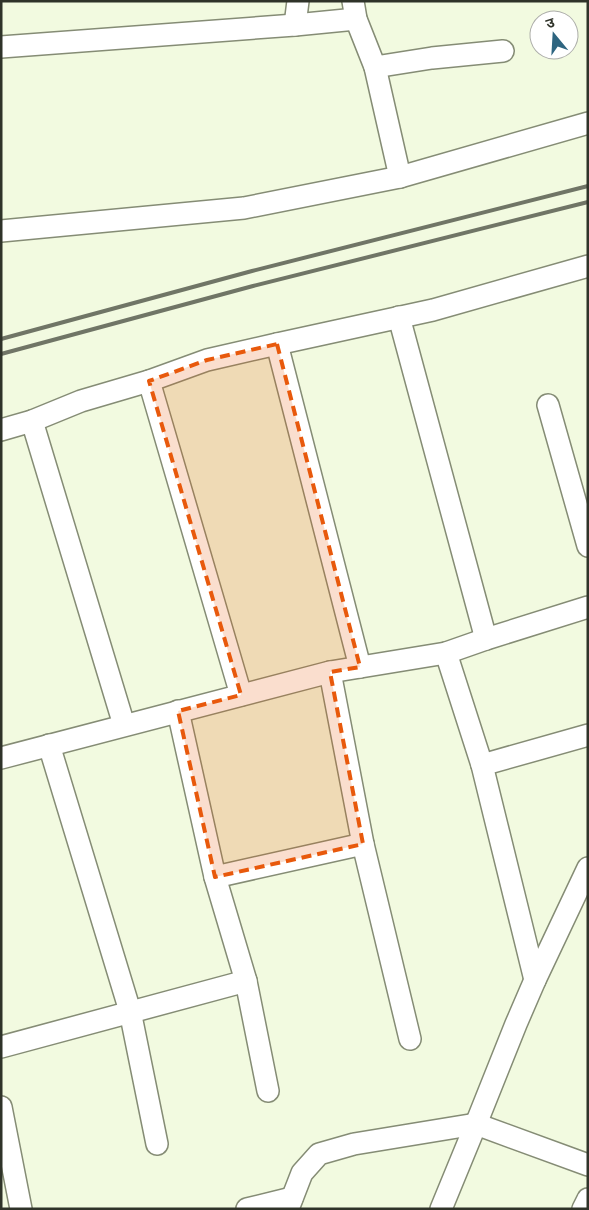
<svg xmlns="http://www.w3.org/2000/svg" width="589" height="1210" viewBox="0 0 589 1210" font-family="'Asap Condensed','Noto Sans Devanagari',sans-serif">
  <style>
    .lines { fill: none; stroke-linecap: round; stroke-linejoin: round }
    .minor-casing { stroke: #858c75; stroke-width: 24 }
    .minor { stroke: #fff; stroke-width: 21 }
    .rail { stroke: #707566; stroke-width: 4 }
    .marked { fill: #e8590c; fill-opacity: 0.2; stroke: #e8590c; stroke-width: 4; stroke-dasharray: 10 6; stroke-linejoin: round }
  </style>
  <rect width="100%" height="100%" fill="#f2fae0"/>
  <g class="lines">
    <!-- minor casing -->
    <g class="minor-casing">
      <g id="minor">
        <path d="M 353,1 L 356,19 L 375,67 L 400,177"/>
        <path d="M 295,25 L 298,1"/>
        <path d="M 1,47 L 295,25 L 356,19"/>
        <path d="M 375,67 L 432,58 L 503,51"/>
        <path d="M 1,231 L 244,208 L 400,177 L 588,123"/>
        <path d="M 399,317 L 486,639"/>
        <path d="M 277,344 L 360,667"/>
        <path d="M 149,381 L 241,695"/>
        <path d="M 548,405 L 588,546"/>
        <path d="M 32,421 L 124,725"/>
        <path d="M 1,430 L 32,421 L 81,401 L 149,381 L 207,360 L 277,344 L 433,310 L 588,266"/>
        <path d="M 446,653 L 482,765 L 535,980"/>
        <path d="M 330,672 L 363,844 L 410,1039"/>
        <path d="M 178,711 L 215,877 L 246,981 L 268,1091"/>
        <path d="M 49,745 L 130,1011 L 157,1144"/>
        <path d="M 1,758 L 330,672 L 446,653 L 486,639 L 588,607"/>
        <path d="M 482,765 L 588,735"/>
        <path d="M 215,877 L 363,844"/>
        <path d="M 1,1047 L 246,981"/>
        <path d="M 1,1107 L 21,1209"/>
        <path d="M 247,1209 L 292,1198"/>
        <path d="M 288,1209 L 302,1173 L 319,1154 L 354,1144 L 476,1124 L 588,1165"/>
        <path d="M 441,1209 L 476,1124 L 516,1024 L 535,980 L 588,868"/>
        <path d="M 583,1209 L 588,1199"/>
      </g>
    </g>
    <!-- minor -->
    <use href="#minor" class="minor"/>
    <!-- rail -->
    <g class="rail">
      <path d="M 1,339 L 252,271 L 588,186"/>
      <path d="M 1,354 L 253,286 L 588,202"/>
    </g>
  </g>
  <!-- marked area -->
  <path class="marked" d="M 277,344 L 360,667 L 330,672 L 363,844 L 215,877 L 178,711 L 241,695 L 149,381 L 207,360 Z"/>
  <!-- border -->
  <rect width="589" height="1210" fill="none" stroke="#2f3329" stroke-width="5"/>
  <!-- north arrow -->
  <g transform="translate(554 35) rotate(342)"><circle r="24" fill="#ffffff" stroke="#acada9"/>
  <path d="M0-4L9 19L0 12L-9 19Z" fill="#2e6580"/>
  <text y="-8" font-size="14" font-weight="bold" text-anchor="middle" fill="#2f3329">उ</text>
  </g>
</svg>
